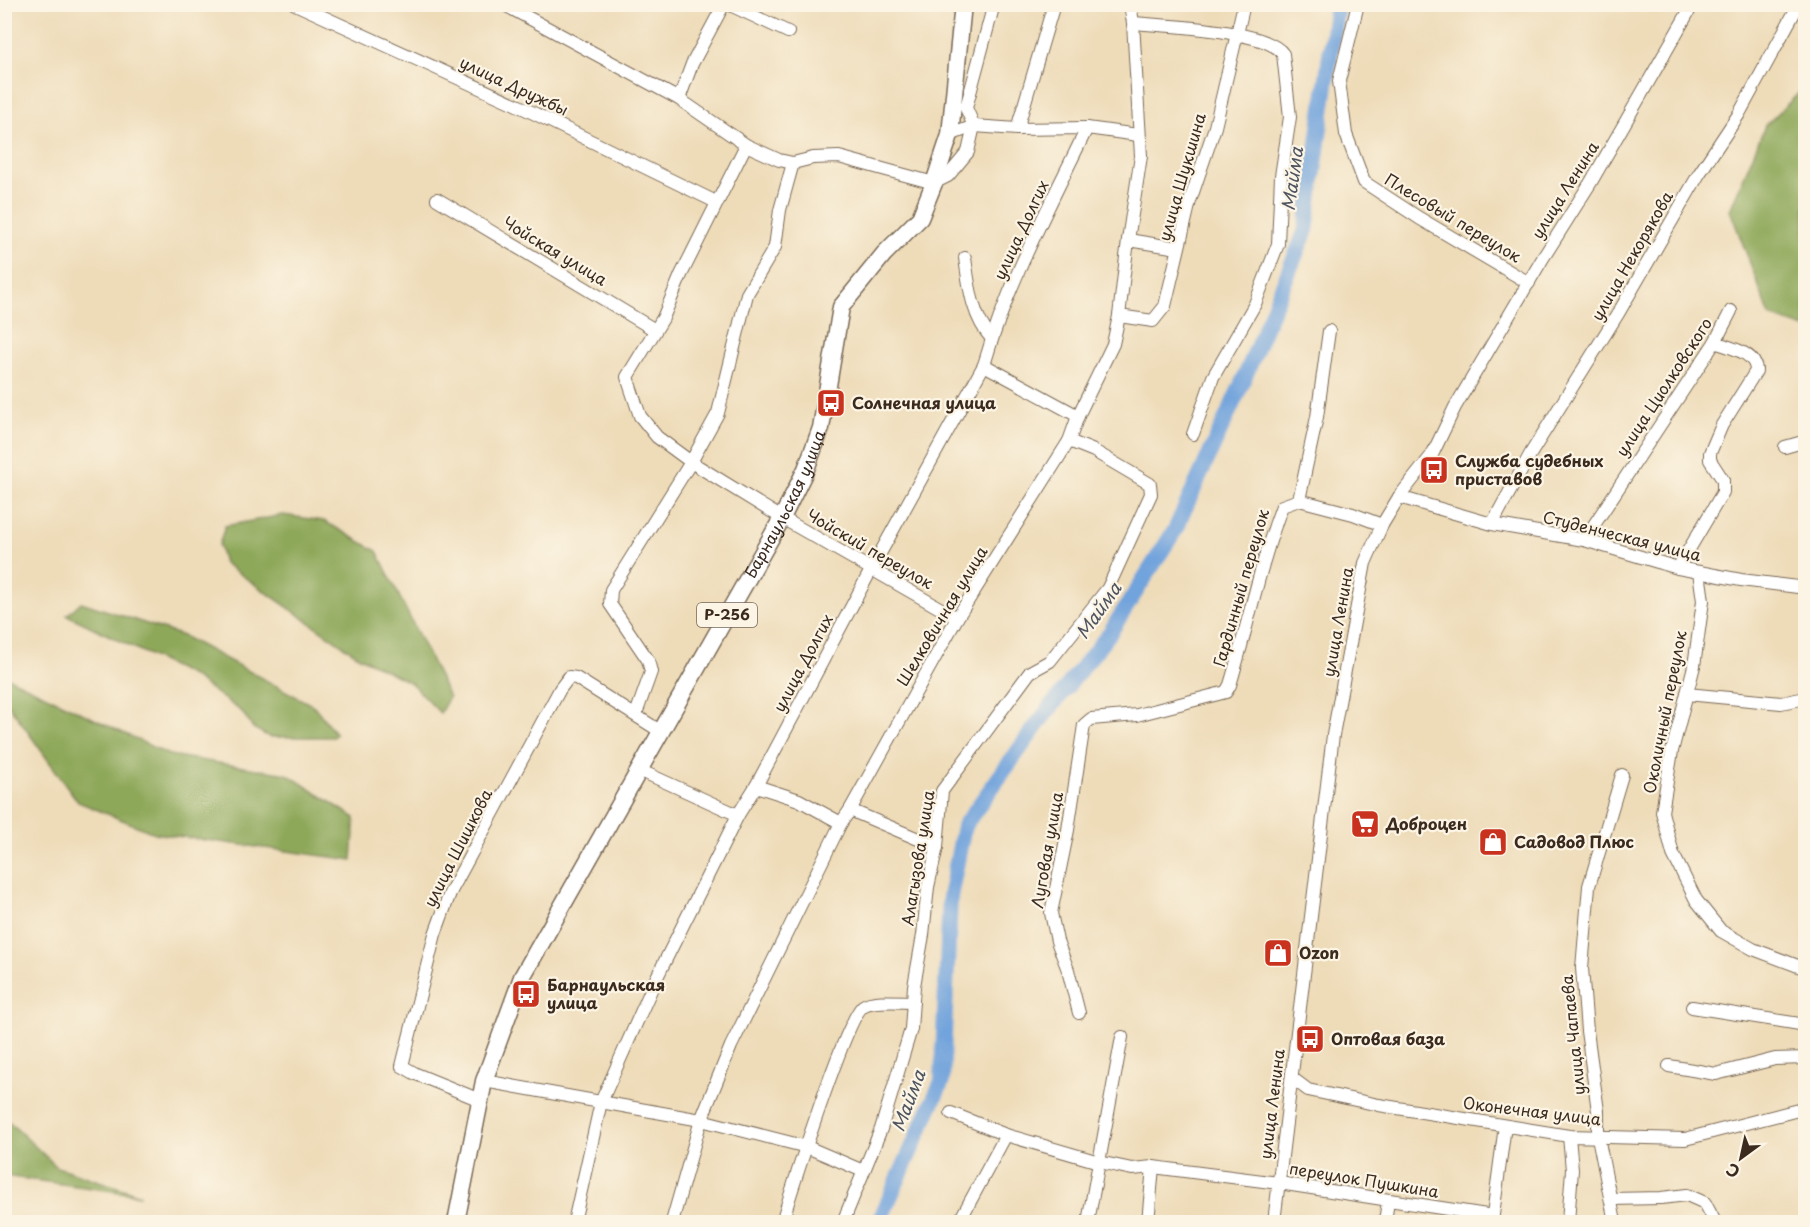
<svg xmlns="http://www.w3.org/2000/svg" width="1810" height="1227" viewBox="0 0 1810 1227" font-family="'Playpen Sans',sans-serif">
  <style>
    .forest { fill: #8ea85a; stroke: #64693c; stroke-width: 1.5 }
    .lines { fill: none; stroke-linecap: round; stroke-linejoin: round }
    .river { stroke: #71a3dc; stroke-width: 16 }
    .minor-casing { stroke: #7a6854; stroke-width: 14 }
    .major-casing { stroke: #7a6854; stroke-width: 19 }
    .minor { stroke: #fff; stroke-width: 12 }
    .major { stroke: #fff; stroke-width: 16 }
    .labels { text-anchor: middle; stroke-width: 4.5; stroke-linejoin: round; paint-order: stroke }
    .shield { fill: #fcf5e5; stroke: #75675a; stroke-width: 1.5 }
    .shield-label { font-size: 15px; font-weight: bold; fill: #3b2a1e }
    .street-label { font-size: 16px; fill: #3b2a1e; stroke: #fcf5e5 }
    .poi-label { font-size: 16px; font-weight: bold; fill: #3b2a1e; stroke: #fcf5e5; text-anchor: start }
    .water-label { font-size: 18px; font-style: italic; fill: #4e5460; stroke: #fcf5e5 }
  </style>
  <rect width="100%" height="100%" fill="#fcf5e5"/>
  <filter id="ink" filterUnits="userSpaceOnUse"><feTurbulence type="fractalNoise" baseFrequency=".0167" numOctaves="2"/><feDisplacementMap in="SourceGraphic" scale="12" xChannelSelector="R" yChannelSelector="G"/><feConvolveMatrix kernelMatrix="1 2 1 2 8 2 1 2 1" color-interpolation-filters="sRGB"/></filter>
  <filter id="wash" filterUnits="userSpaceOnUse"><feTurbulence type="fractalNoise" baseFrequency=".008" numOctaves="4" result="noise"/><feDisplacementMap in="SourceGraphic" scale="24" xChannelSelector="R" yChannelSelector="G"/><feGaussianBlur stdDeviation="1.35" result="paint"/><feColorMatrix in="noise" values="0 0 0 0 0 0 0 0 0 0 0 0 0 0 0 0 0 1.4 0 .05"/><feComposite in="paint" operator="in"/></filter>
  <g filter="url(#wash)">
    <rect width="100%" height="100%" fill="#eedcb9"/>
    <!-- forest -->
    <g class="forest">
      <path d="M 1805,87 L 1805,328 L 1770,316 L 1730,210 L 1765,126 Z"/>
      <path d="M 283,515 L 324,521 L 377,551 L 449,697 L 440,713 L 411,683 L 358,656 L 224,563 L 219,545 L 225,526 Z"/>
      <path d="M 81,602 L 183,636 L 314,706 L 336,734 L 333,737 L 269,737 L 253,728 L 242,712 L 192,676 L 67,615 Z"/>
      <path d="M 5,676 L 169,755 L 287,774 L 355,818 L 352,860 L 154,833 L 78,802 L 5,700 Z"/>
      <path d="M 4,1117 L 57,1167 L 141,1195 L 5,1176 Z"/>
    </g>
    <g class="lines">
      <!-- river -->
      <path class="river" d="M 879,1222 L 942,1081 L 950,897 L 964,826 L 1042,718 L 1109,634 L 1175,530 L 1243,381 L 1306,230 L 1337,4"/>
    </g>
  </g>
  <g filter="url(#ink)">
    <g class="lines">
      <!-- minor casing -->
      <g class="minor-casing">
        <g id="minor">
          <path d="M 295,4 L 517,105 L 716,202"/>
          <path d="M 503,4 L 679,99 L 746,145 L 779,160 L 793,163 L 813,158 L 839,157 L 934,183 L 948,176 L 968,152 L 974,126 L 966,108 L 994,4"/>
          <path d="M 728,4 L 788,32"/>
          <path d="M 1358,4 L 1339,81 L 1346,134 L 1364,182 L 1419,218 L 1529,283"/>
          <path d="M 1133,23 C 1163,26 1267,29 1283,54 L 1290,117 L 1281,176 L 1278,244 L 1255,304 L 1213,377 L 1193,434"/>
          <path d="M 679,99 L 692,64 L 724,4"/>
          <path d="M 1017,129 L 1054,4"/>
          <path d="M 950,135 L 974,126 L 1017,129 L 1087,128 L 1138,135"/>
          <path d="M 746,145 L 681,275 L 663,318 L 627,377 L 640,416 L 657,437 L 691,462 L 782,518 L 957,618"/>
          <path d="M 437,199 L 655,330"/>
          <path d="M 1128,240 L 1178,248"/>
          <path d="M 965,258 C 969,286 972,317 992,339"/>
          <path d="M 1119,316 L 1153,321 L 1165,306 L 1190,201 L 1215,127 L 1244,4"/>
          <path d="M 984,365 L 1078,416"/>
          <path d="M 1785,447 L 1806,441"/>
          <path d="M 1399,497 L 1492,524 L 1584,540 L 1678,568 L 1741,580 L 1806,588"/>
          <path d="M 1299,500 L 1317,417 L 1329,331"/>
          <path d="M 1492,524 L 1531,453 L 1619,312 L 1699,174 L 1739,114 L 1799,4"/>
          <path d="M 1584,540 L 1715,342 L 1731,311"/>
          <path d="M 1678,568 L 1723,492 L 1723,480 L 1710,460 L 1710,453 L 1722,425 L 1756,371 C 1756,352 1730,348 1715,342"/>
          <path d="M 1699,572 L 1703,601 L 1694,666 L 1672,751 L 1662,812 L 1673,854 L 1696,900 L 1721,931 L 1753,949 L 1806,969"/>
          <path d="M 1687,694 L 1781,703 L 1806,698"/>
          <path d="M 636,714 L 651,672 L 648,660 L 610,604 L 611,590 L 691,462 L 718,413 L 747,294 L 775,247 L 780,210 L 793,163"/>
          <path d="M 639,770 L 738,815"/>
          <path d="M 756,786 L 799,800 L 841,823"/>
          <path d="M 850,810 L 937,847"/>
          <path d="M 1692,1007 L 1806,1025"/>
          <path d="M 1079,1013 L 1068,970 L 1057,941 L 1051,913 L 1068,830 L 1084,725 L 1091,719 L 1137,715 L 1226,692 L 1230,685 C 1248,625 1260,564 1282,506 L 1299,500 L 1353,514 L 1382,525"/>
          <path d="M 1669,1066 L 1716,1074 L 1775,1059 L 1806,1058"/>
          <path d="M 1292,1078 L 1308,1090 L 1379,1105 L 1569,1136 L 1685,1139 L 1806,1108"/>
          <path d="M 484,1081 L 701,1120 L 807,1147 L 863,1171"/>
          <path d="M 480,1100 L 416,1074 L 402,1066 L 435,934 L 450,893 L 560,689 L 569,677 L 576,678 L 660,731"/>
          <path d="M 951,1113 L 1006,1135 L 1099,1162 L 1132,1169 L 1153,1167 L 1279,1183 L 1493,1216"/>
          <path d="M 1611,1199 L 1661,1198 L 1687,1195 L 1705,1203 L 1715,1222"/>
          <path d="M 574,1222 L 601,1102 L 655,981 L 738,815 L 756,786 L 872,568 L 984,365 C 1008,282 1050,205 1087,128"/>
          <path d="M 672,1222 L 701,1120 L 731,1046 L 841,823 L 850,810 L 957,618 L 1069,441 L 1078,416 L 1113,344 L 1119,316 L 1128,240 L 1141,156 L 1133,23 L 1130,4"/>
          <path d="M 782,1222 C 791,1192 846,1018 863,1006 C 872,999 901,1002 913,1002"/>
          <path d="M 843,1222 L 881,1129 L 911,1029 L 914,986 L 923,935 L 928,887 L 937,847 L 942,791 L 1030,672 L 1050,661 L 1108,588 L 1151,494 L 1150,484 L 1094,451 L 1069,441"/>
          <path d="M 959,1222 L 1006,1135"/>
          <path d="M 1088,1222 L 1122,1037"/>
          <path d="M 1148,1222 L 1153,1167"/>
          <path d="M 1274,1222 L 1333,735 L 1365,563 L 1382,525 L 1399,497 L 1432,455 L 1455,407 L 1543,258 L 1591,182 L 1693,4"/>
          <path d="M 1385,1222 L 1388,1201"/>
          <path d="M 1492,1222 L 1505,1126"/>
          <path d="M 1568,1222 L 1572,1170 L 1569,1136"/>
          <path d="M 1615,1222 L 1598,1137 L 1598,1111 L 1587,1031 L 1582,968 L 1589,886 L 1622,775"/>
        </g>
      </g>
      <!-- major casing -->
      <g class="major-casing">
        <g id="major">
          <path id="s1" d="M 456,1222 L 484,1081 L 522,977 L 782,518 L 806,469 L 821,428 L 841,307 L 884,254 L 920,218 L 934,183 L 950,135 L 963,4"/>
        </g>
      </g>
      <!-- minor -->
      <use href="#minor" class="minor"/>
      <!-- major -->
      <use href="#major" class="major"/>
    </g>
  </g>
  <!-- icons -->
  <defs>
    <g id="bus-square" transform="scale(1.5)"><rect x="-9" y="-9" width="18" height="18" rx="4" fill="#c8321e" stroke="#fcf5e5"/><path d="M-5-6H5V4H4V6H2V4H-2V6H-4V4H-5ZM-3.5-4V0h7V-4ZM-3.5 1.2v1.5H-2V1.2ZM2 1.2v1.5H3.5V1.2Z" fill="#fff"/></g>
    <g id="supermarket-square" transform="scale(1.5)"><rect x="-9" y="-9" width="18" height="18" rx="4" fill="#c8321e" stroke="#fcf5e5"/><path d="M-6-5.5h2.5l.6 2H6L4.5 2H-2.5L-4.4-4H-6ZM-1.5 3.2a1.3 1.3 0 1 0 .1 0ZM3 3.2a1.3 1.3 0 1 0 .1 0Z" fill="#fff"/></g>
    <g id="shop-square" transform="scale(1.5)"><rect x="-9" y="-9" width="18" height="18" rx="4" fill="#c8321e" stroke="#fcf5e5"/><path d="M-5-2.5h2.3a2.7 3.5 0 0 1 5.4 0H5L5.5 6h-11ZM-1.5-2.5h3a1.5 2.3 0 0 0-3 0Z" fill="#fff"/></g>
  </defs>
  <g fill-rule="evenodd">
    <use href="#bus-square" x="831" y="403"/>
    <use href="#bus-square" x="1434" y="470"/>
    <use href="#supermarket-square" x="1365" y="824"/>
    <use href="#shop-square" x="1493" y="842"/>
    <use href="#shop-square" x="1278" y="953"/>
    <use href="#bus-square" x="526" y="994"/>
    <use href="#bus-square" x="1310" y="1039"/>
  </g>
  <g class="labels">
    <!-- shield labels -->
    <rect class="shield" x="697" y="603" width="60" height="24" rx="4.5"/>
    <g class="shield-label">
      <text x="727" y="620">Р-256</text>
    </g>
    <!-- street labels -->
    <g class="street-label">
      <text transform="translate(514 86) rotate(25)" y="6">улица Дружбы</text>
      <text transform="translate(1182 177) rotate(-74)" y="6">улица Шукшина</text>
      <text transform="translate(1565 190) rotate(-58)" y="6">улица Ленина</text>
      <text transform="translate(1453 218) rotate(31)" y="6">Плесовый переулок</text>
      <text transform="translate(1021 230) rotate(-65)" y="6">улица Долгих</text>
      <text transform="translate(555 251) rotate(31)" y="6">Чойская улица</text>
      <text transform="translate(1632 256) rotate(-60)" y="6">улица Некорякова</text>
      <text transform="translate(1664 387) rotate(-57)" y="6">улица Циолковского</text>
      <text dy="6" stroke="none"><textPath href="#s1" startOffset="796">Барнаульская улица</textPath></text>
      <text transform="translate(1622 536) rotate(14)" y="6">Студенческая улица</text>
      <text transform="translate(870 549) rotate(30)" y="6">Чойский переулок</text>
      <text transform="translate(1241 588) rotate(-74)" y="6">Гардинный переулок</text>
      <text transform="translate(942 616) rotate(-59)" y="6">Шелковичная улица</text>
      <text transform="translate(1338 622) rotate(-80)" y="6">улица Ленина</text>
      <text transform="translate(803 663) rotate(-62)" y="6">улица Долгих</text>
      <text transform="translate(1665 712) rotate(-79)" y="6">Околичный переулок</text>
      <text transform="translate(458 848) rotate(-63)" y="6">улица Шишкова</text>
      <text transform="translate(1047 850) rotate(-80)" y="6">Луговая улица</text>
      <text transform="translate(918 858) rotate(-81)" y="6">Алагызова улица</text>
      <text transform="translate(1573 1035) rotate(-96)" y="6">улица Чапаева</text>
      <text transform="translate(1272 1104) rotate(-83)" y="6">улица Ленина</text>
      <text transform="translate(1532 1111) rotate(7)" y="6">Оконечная улица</text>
      <text transform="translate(1364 1180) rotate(9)" y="6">переулок Пушкина</text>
    </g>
    <!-- poi labels -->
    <g class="poi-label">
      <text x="852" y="409">Солнечная улица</text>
      <text x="1455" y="467">Служба судебных<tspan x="1455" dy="18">приставов</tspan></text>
      <text x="1386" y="830">Доброцен</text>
      <text x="1514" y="848">Садовод Плюс</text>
      <text x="1299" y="959">Ozon</text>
      <text x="547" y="991">Барнаульская<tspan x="547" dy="18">улица</tspan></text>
      <text x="1331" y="1045">Оптовая база</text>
    </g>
    <!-- water labels -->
    <g class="water-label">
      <text transform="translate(1293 179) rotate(-82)" y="6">Майма</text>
      <text transform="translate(1099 611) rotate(-55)" y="6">Майма</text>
      <text transform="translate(909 1101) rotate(-69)" y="6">Майма</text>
    </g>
  </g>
  <!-- margin -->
  <rect width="1810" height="1227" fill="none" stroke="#fcf5e5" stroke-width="24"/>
  <!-- north arrow -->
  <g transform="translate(1741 1158) rotate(213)" stroke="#fcf5e5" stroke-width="4.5" paint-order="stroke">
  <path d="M0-4.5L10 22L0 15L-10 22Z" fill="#3b2a1e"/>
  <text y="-9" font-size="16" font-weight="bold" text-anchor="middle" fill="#3b2a1e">С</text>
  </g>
</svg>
